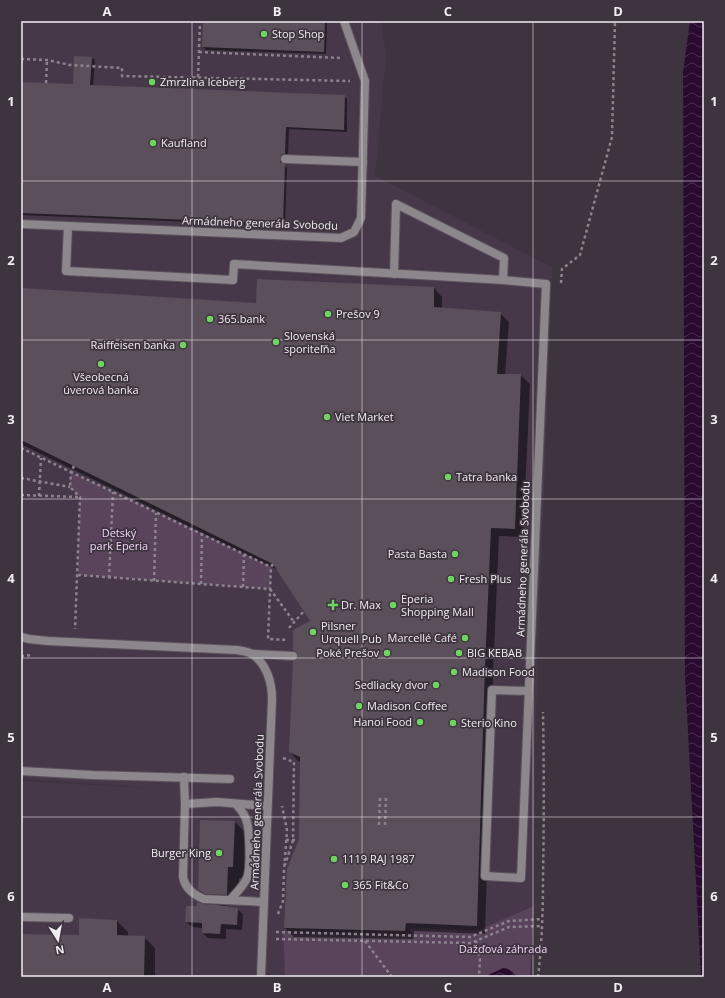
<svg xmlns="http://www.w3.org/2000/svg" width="725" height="998" viewBox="0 0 725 998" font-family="'Open Sans',sans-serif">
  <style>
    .built { fill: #473849 }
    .park { fill: #59445c }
    .water { fill: url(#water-waves) }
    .shadow { fill: #0007 }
    .building { fill: #5a4f5b }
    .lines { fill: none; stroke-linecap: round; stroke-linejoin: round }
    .service-casing { stroke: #5b515c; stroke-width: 10 }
    .path { stroke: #8c838d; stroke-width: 2.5; stroke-dasharray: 3 3; stroke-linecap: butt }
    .service { stroke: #8d878d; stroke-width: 8 }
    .grid { fill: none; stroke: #f2ecf3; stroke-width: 1; stroke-opacity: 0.55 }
    .poi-dot { fill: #6ed360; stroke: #3e343f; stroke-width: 1.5 }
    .labels { text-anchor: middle; stroke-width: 3.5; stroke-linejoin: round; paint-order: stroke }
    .poi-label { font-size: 11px; fill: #f2ecf3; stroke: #3e343f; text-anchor: start }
    .street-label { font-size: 11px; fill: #f2ecf3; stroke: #3e343f }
    .park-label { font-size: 11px; fill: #f3d1f8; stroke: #3e343f }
    .neatline { fill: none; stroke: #f2ecf3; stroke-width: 1.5 }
    .grid-label { font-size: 13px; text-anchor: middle; font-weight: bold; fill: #f2ecf3 }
  </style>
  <defs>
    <pattern id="water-waves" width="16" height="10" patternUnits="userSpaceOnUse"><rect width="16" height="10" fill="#2a0b30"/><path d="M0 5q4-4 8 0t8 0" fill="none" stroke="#492f4e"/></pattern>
  </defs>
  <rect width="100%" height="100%" fill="#3e343f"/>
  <!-- built -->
  <path class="built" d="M 21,21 L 381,21 L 386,55 L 375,176 L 552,267 L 535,744 L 534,906 L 478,930 L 411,928 L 410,935 L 283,931 L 285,977 L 21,977 L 21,781 L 150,788 L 21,778 Z"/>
  <!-- park -->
  <g class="park">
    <path d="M 71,472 L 271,567 L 270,589 L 78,575 L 80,497 L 70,487 Z"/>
    <path d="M 534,906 L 530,977 L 285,977 L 283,931 L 410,934 L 410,928 L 478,930 Z"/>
  </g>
  <!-- water -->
  <g class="water">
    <path d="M 690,21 L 704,21 L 704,977 L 701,977 L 685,676 L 683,73 Z"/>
    <path d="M 503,968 C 509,968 513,972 517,977 L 484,977 Z"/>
  </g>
  <!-- shadow -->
  <g class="shadow">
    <path d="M 204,21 L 327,21 L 326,54 L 206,50 L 203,47 Z"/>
    <path d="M 75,57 L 92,58 L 95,60 L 93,86 L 344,96 L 347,99 L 347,132 L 289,129 L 288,156 L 285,157 L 282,162 L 283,164 L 287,168 L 285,226 L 21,215 L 21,83 L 74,85 Z"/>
    <path d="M 21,276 L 22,277 L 22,289 L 257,304 L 434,288 L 442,297 L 442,309 L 500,313 L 509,322 L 505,375 L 521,375 L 530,384 L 523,537 L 499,536 L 493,676 L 485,934 L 414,931 L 413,939 L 294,937 L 285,928 L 300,839 L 301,762 L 298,761 L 290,752 L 300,656 L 294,650 L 311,622 L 278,570 L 21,444 Z"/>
    <path d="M 235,822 L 246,833 L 244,878 L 239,878 L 238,905 L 225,905 L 228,908 L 237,909 L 243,914 L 242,930 L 226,929 L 226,939 L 208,938 L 203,933 L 203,928 L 192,927 L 186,922 L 221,906 L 210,901 L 199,889 Z"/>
    <path d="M 117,921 L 128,932 L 128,937 L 144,937 L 155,948 L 155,977 L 21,977 L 21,935 L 80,936 Z"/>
  </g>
  <!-- building -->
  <g class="building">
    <path d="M 203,21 L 325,21 L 324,52 L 202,47 Z"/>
    <path d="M 74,56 L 92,57 L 90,85 L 345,95 L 344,130 L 286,127 L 285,154 L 282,154 L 280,158 L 280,162 L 285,164 L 283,224 L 21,213 L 21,82 L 73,84 Z"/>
    <path d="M 257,279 L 434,287 L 434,307 L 501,312 L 497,374 L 521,374 L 515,529 L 491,528 L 485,667 L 477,926 L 406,923 L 405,931 L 284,928 L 287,869 L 299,839 L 300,757 L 289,752 L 293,661 L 297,659 L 298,656 L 296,652 L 293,650 L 293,630 L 310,621 L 273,564 L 21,440 L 21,288 L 256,303 Z"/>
    <path d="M 200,820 L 235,821 L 233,867 L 228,867 L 227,895 L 205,894 L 198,889 Z"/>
    <path d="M 197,902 L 203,904 L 227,906 L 227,907 L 238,908 L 237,925 L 221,924 L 220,934 L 202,933 L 202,923 L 185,922 L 186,906 L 197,906 Z"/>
    <path d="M 79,918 L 117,920 L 117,935 L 145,936 L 144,977 L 21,977 L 21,934 L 79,935 Z"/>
  </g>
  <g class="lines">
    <!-- service casing -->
    <g class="service-casing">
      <g id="service">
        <path d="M 285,159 L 363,162"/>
        <path d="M 21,224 L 341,238 L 354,232 L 361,218 L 365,81 L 344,21"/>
        <path d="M 68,226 L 66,271 L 233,280 L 234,264 L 503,280 L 504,258 L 396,204 L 394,274"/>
        <path d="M 503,280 L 546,284 L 521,878 L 485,876 L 492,690 L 529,691"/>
        <path d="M 21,637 L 29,639 L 48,641 L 237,650 C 242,651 249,652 252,654 C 267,664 272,683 272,699 L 261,977"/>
        <path d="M 252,654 L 293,656"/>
        <path d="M 21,771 L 92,775 L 230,779"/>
        <path d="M 184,777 L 185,804 L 183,877 C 185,888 194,895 204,899 L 264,902"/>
        <path d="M 185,804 L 217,802 L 267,806"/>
        <path d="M 230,900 C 236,893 243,887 247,878 C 251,869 250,829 246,819 C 244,813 240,809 236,804"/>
        <path d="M 21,917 L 69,918"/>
      </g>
    </g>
    <!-- path -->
    <g class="path">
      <path d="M 199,52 L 342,58"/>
      <path d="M 21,59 L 47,60 L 70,65 L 122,68 L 122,76 L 350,81"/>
      <path d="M 198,77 L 200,21"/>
      <path d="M 46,83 L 47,60"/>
      <path d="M 561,283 L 562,269 L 580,255 L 612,137 L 615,21"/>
      <path d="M 21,448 L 71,472 L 70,487 L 80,497 L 75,629"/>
      <path d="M 74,466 L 71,472 L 271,567"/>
      <path d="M 21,478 L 70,487"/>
      <path d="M 21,495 L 80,497"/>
      <path d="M 39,496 L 41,458"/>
      <path d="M 273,564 L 271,567 L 268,639 L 288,640"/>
      <path d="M 78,575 L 270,589"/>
      <path d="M 109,578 L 113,492"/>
      <path d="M 154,581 L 156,513"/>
      <path d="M 201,584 L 202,534"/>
      <path d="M 243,587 L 244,555"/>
      <path d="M 270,589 L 294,622"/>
      <path d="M 289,628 L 304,611"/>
      <path d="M 21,656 L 32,655"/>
      <path d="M 283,758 L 294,762 L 293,840 L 285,865"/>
      <path d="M 379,825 L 380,797"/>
      <path d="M 385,825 L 386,797"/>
      <path d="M 286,840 L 298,840"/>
      <path d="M 278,914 L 283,901 L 284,871 L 287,830 L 282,806"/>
      <path d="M 276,932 L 470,937 L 509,921 L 542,919"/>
      <path d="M 276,939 L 471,943 L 509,927 L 542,926"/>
      <path d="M 365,941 L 392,977"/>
      <path d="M 476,941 L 480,959 L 479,977"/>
      <path d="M 538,977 C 542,943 543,910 543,877 C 544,822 544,767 543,712"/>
    </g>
    <!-- service -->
    <use href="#service" class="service"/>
  </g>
  <!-- grid -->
  <path class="grid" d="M 192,21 L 192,977M 362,21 L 362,977M 533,21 L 533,977M 21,181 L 704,181M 21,340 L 704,340M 21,499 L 704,499M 21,658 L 704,658M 21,817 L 704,817"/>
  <!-- markers -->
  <g class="poi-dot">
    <circle cx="264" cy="34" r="4"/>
    <circle cx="152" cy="82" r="4"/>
    <circle cx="153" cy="143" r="4"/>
    <circle cx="328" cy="314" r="4"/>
    <circle cx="210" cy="319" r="4"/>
    <circle cx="276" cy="342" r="4"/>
    <circle cx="183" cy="345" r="4"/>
    <circle cx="101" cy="364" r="4"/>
    <circle cx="327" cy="417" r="4"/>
    <circle cx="448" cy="477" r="4"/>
    <circle cx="455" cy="554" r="4"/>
    <circle cx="451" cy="579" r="4"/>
    <path d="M331 599h4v4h4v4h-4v4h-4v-4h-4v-4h4z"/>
    <circle cx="393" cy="605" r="4"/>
    <circle cx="313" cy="632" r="4"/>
    <circle cx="465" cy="638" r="4"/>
    <circle cx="387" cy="653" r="4"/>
    <circle cx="459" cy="653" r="4"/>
    <circle cx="454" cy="672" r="4"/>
    <circle cx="436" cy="685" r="4"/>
    <circle cx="359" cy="706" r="4"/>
    <circle cx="420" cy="722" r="4"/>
    <circle cx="453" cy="723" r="4"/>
    <circle cx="219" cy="853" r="4"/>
    <circle cx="334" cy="859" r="4"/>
    <circle cx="345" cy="885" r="4"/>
  </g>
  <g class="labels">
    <!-- poi labels -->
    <g class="poi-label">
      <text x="272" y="38">Stop Shop</text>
      <text x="160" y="86">Zmrzlina Iceberg</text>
      <text x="161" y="147">Kaufland</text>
      <text x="336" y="318">Prešov 9</text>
      <text x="218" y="323">365.bank</text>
      <text x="284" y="340">Slovenská<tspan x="284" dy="13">sporiteľňa</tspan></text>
      <text x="175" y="349" text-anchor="end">Raiffeisen banka</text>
      <text x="101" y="381" text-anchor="middle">Všeobecná<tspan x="101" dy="13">úverová banka</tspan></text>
      <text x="335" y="421">Viet Market</text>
      <text x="456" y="481">Tatra banka</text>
      <text x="447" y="558" text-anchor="end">Pasta Basta</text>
      <text x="459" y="583">Fresh Plus</text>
      <text x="401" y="603">Eperia<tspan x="401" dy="13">Shopping Mall</tspan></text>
      <text x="341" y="609">Dr. Max</text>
      <text x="321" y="630">Pilsner<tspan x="321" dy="13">Urquell Pub</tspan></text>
      <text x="457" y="642" text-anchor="end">Marcellé Café</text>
      <text x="379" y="657" text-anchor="end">Poké Prešov</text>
      <text x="467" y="657">BIG KEBAB</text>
      <text x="462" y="676">Madison Food</text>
      <text x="428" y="689" text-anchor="end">Sedliacky dvor</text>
      <text x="367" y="710">Madison Coffee</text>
      <text x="412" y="726" text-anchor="end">Hanoi Food</text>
      <text x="461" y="727">Sterio Kino</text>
      <text x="211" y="857" text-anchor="end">Burger King</text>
      <text x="342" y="863">1119 RAJ 1987</text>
      <text x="353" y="889">365 Fit&amp;Co</text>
    </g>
    <!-- street labels -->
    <g class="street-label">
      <text transform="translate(260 223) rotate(2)" y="4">Armádneho generála Svobodu</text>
      <text transform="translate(523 559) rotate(-88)" y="4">Armádneho generála Svobodu</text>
      <text transform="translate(257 812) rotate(-88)" y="4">Armádneho generála Svobodu</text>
    </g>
    <!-- park labels -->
    <g class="park-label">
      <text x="119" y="537">Detský<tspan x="119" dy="13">park Eperia</tspan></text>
      <text x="503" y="953">Dažďová záhrada</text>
    </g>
  </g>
  <!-- border -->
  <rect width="725" height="998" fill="none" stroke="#3e343f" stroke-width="44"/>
  <!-- north arrow -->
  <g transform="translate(58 940) rotate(169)" stroke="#3e343f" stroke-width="3" paint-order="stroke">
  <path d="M0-3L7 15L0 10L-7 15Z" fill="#f2ecf3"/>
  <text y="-6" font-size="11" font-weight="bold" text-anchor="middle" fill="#f2ecf3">N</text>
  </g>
  <rect x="22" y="22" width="681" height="954" class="neatline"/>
  <g class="grid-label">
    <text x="107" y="16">A</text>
    <text x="277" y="16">B</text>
    <text x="448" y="16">C</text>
    <text x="618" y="16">D</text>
    <text x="11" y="106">1</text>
    <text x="714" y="106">1</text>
    <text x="11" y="265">2</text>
    <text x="714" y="265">2</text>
    <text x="11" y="424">3</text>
    <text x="714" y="424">3</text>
    <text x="11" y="583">4</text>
    <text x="714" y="583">4</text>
    <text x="11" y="742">5</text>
    <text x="714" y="742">5</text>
    <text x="11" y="901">6</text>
    <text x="714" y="901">6</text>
    <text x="107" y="992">A</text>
    <text x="277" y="992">B</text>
    <text x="448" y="992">C</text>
    <text x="618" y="992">D</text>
  </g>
</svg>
